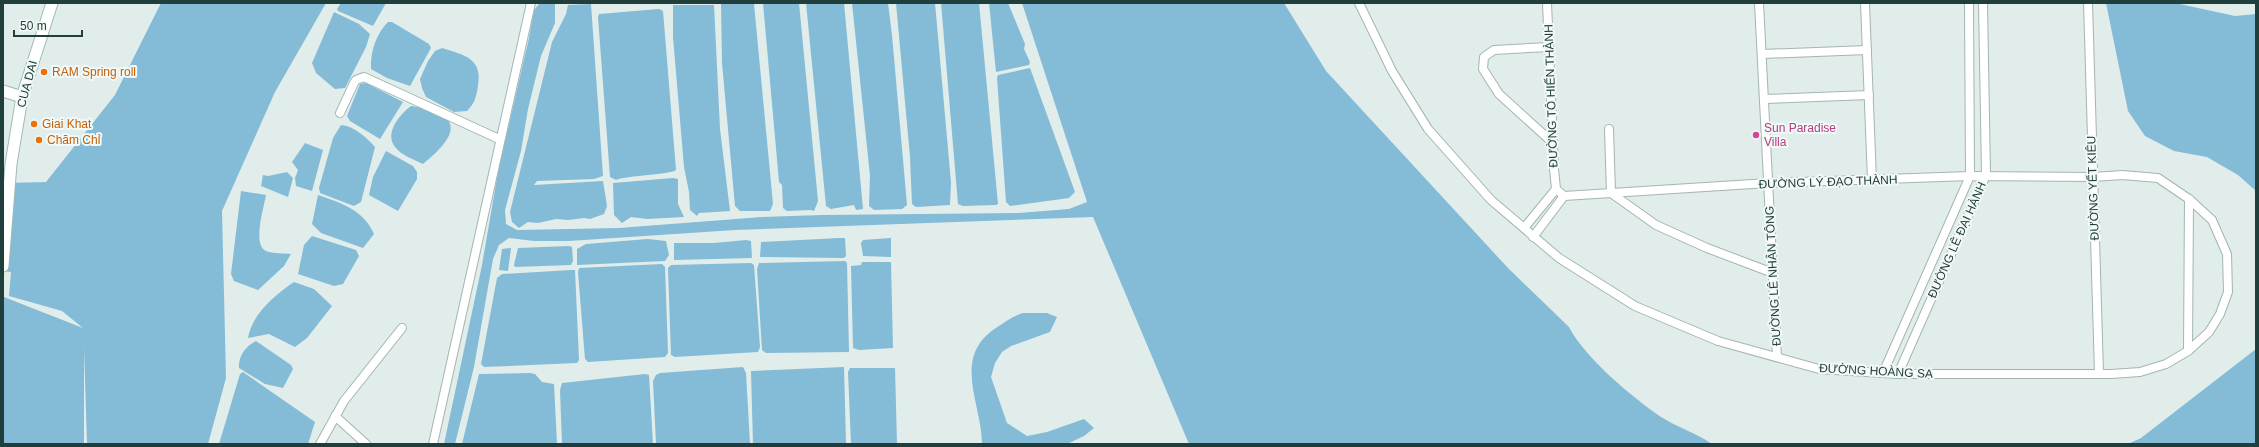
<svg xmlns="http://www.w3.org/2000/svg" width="2259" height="447" viewBox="0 0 2259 447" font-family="Arial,sans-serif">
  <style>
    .water { fill: #84bbd7 }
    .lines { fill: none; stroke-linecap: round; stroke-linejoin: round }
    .street-casing { stroke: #a3b5b2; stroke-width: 10 }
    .secondary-casing { stroke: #9ebab5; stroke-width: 13 }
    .street { stroke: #fff; stroke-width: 8 }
    .secondary { stroke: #fff; stroke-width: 11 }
    .food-dot { fill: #e8710a; stroke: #f2f9f7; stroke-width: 1.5 }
    .hotel-dot { fill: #d1479c; stroke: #f2f9f7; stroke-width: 1.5 }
    .labels { text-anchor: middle; stroke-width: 4; stroke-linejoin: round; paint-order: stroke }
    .food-label { font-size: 12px; fill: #c56008; stroke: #f2f9f7; text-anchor: start }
    .street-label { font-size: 12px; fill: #203f3c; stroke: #f2f9f7 }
    .hotel-label { font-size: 12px; fill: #b23c85; stroke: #f2f9f7; text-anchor: start }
  </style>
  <rect width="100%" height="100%" fill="#e1edea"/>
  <!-- water -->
  <g class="water">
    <path d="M 161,3 L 326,3 L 275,92 L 222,211 L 226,378 L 208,444 L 87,444 L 84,347 L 84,444 L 3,444 L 4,297 L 83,328 L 62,311 L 9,296 L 11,272 L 3,271 L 3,183 L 46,182 L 115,95 Z"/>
    <path d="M 341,3 L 386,3 L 373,26 L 338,11 L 337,9 Z"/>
    <path d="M 540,3 L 555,3 L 555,23 L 541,56 L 528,109 L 521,151 L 505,210 L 506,224 L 517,230 L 619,228 L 762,217 L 822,215 L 1019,213 L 1069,209 L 1087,202 L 1022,3 L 1284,3 L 1326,71 L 1508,268 L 1569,327 C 1585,358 1632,397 1661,417 C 1677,427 1696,433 1712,444 L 1189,444 L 1093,217 L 735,230 L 569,241 L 534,241 L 509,238 L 499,245 L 493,259 L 474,367 L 455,444 L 444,444 L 482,265 L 498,172 L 529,38 L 534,10 Z"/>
    <path d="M 721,3 L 754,4 L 773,204 L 770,211 L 740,211 L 735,206 L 722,63 Z"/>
    <path d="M 763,3 L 799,3 L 818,201 L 814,211 L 811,210 L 787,211 L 783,208 L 782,185 L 779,182 Z"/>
    <path d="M 806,3 L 844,3 L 863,209 L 856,210 L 854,205 L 831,209 L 826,206 Z"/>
    <path d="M 852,3 L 888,3 L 892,35 L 907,205 L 902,209 L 874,210 L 869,206 L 870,176 Z"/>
    <path d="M 896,3 L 935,3 L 951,183 L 950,205 L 916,207 L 912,204 L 910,157 Z"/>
    <path d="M 941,3 L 979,3 L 998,204 L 996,205 L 963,206 L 958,204 Z"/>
    <path d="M 989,3 L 1008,3 L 1025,44 L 1024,49 L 1030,62 L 1029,65 L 996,72 Z"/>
    <path d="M 2106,3 L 2175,3 L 2235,16 L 2256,14 L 2256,191 L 2238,175 L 2207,157 L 2174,151 L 2145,136 L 2128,111 Z"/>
    <path d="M 591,4 L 603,176 L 594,179 L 537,181 L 534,185 L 603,181 L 607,206 L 604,214 L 590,219 L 584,218 L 568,220 L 556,219 L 538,223 L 528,222 L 519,228 L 512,222 L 510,212 L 552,42 L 566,14 L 568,5 Z"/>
    <path d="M 673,5 L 714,5 L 720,129 L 730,211 L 699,213 L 697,216 L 690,210 L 689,192 L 684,167 L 673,37 Z"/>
    <path d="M 659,9 L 663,11 L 676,170 C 669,175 629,175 616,180 L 610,177 L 598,17 L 599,14 Z"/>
    <path d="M 334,12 L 359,24 L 370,34 L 366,47 L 345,88 L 335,89 L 316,73 L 312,63 Z"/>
    <path d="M 388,22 L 392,22 L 429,44 L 431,48 L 410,86 L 387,78 L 371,69 C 370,52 376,34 388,22 Z"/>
    <path d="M 442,48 C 464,55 483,58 478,86 C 476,97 475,103 467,111 L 454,112 L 426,97 L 422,88 L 420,79 L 428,61 L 435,51 Z"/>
    <path d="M 1030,68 L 1075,192 L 1069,198 L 1010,206 L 1006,202 L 997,78 L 998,75 Z"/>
    <path d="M 366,83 L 403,102 L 380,139 L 350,121 L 347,116 L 360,84 Z"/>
    <path d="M 411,106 C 465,114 459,135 423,164 C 415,160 401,155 396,148 C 383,134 400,114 411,106 Z"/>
    <path d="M 341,125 C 354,126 367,138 375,147 L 361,202 L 354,206 L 320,193 L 319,188 L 333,138 Z"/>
    <path d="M 305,143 L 323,150 L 312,191 L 296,186 L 295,178 L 298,170 L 292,162 Z"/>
    <path d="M 386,151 L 413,166 L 417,172 L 417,179 L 398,211 L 369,195 L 373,177 Z"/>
    <path d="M 287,172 L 293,178 L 288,197 L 261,186 L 263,175 L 268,176 Z"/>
    <path d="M 673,178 L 678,179 L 678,204 L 684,217 L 647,219 L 631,217 L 622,223 L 614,215 L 613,183 Z"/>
    <path d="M 241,191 L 266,195 C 264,207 252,245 266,251 C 273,254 284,253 291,254 L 284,266 L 258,290 L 234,281 L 231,274 Z"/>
    <path d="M 318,195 C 341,203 364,210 374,234 L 363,248 L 321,233 L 312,224 Z"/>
    <path d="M 312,236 L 356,250 L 359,256 L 343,284 L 334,286 L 298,274 L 304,245 Z"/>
    <path d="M 839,238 L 845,238 L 846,256 L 844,258 L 760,257 L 761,242 Z"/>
    <path d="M 891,238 L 891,257 L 863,256 L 861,243 L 863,240 Z"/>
    <path d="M 648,239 L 666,241 L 669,255 L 665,261 L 577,265 L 577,249 L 586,244 Z"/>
    <path d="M 746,240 L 751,241 L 752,258 L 674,260 L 674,243 L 714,243 Z"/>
    <path d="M 569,246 L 572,247 L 573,261 L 571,265 L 515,267 L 514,265 L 518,248 Z"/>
    <path d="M 511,248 L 508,271 L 499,270 L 502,249 Z"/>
    <path d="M 845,261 L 847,263 L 849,352 L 766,353 L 762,350 L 757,269 L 759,263 Z"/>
    <path d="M 862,262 L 891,262 L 893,348 L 859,350 L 853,348 L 851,266 L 861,265 Z"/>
    <path d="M 751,263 L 754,265 L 760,347 L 758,352 L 675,357 L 671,355 L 668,268 L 671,265 Z"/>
    <path d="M 662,264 L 665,267 L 668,353 L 665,357 L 588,362 L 585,359 L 584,347 L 578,272 L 579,268 Z"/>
    <path d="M 571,270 L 575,270 L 579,360 L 577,363 L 484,367 L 481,364 L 497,278 L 502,274 Z"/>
    <path d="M 294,282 L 314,289 L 332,306 L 307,338 L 295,347 L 269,334 L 248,338 C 252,314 275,295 294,282 Z"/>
    <path d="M 1023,313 L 1047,313 L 1057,317 L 1050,332 L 1011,346 L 1002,352 L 995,363 L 991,377 L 1007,423 L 1027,436 L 1047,432 L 1084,419 L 1094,428 L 1084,436 L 1067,444 L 982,444 C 982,404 951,357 996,328 C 1005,322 1013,316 1023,313 Z"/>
    <path d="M 256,341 L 291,365 L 293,369 L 283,388 L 265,384 L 239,368 C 238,356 246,346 256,341 Z"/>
    <path d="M 2256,349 L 2256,444 L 2128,444 L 2141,438 Z"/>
    <path d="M 743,367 L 746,373 L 750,444 L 656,444 L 653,381 L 656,375 L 660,373 Z"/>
    <path d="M 844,367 L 846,444 L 753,444 L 751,371 Z"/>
    <path d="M 850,368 L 895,368 L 897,444 L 851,444 L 848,372 Z"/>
    <path d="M 243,372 L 315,422 L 308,444 L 219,444 L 240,374 Z"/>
    <path d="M 530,373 L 535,374 L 542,382 L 554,384 L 557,444 L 462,444 L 479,374 Z"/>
    <path d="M 645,374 L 649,375 L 653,444 L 562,444 L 560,390 L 562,383 Z"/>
  </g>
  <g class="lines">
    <!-- street casing -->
    <g class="street-casing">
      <g id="street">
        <path d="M 1359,3 L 1392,71 L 1428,129 L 1491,200 L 1559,258 L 1635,306 L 1718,341 L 1819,369 L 1898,374 L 2111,374 L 2140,372 L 2166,364 L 2188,351 L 2209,332 L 2220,314 L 2228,292 L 2227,254 L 2212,220 L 2189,199 L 2158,178 L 2122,175 L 2093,177 L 1970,176 L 1768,183 L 1564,196"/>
        <path d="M 1547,3 L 1554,169 L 1556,189 L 1564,196"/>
        <path d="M 1759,3 L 1777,357"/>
        <path d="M 1865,3 L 1872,180"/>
        <path d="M 2088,3 L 2099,373"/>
        <path d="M 1549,47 L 1494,50 L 1484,57 L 1483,69 L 1499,94 L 1553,143"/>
        <path d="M 1762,54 L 1867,50"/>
        <path d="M 1764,99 L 1869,95"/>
        <path d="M 340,113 L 354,83 L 356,80 L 364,77 L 499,139"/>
        <path d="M 1609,129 L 1611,193 L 1656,225 L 1707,248 L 1773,273"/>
        <path d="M 1524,228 L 1556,189"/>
        <path d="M 1533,237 L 1564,196"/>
        <path d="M 2188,351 L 2189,199"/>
        <path d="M 1883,373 L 1970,176 L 1969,3"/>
        <path d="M 1898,374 L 1986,175 L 1983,3"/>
        <path d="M 335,416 L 366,444"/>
        <path d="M 320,444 L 344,401 L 402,328"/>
        <path d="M 433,444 L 531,3"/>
      </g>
    </g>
    <!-- secondary casing -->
    <g class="secondary-casing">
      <g id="secondary">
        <path d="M 3,91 L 22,97"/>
        <path d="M 3,266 L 11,164 L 22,97 L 52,3"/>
      </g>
    </g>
    <!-- street -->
    <use href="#street" class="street"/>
    <!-- secondary -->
    <use href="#secondary" class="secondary"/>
  </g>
  <!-- markers -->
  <g class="food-dot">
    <circle cx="44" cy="72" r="4"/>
    <circle cx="34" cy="124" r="4"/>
    <circle cx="39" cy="140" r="4"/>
  </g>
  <circle class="hotel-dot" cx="1756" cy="135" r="4"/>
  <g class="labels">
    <!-- food labels -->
    <g class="food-label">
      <text x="52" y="76">RAM Spring roll</text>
      <text x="42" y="128">Giai Khat</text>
      <text x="47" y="144">Chăm Chỉ</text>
    </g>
    <!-- street labels -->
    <g class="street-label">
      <text transform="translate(27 84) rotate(-75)" y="4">CUA DAI</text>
      <text transform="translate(1551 96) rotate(-92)" y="4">ĐƯỜNG TÔ HIẾN THÀNH</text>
      <text transform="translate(1828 182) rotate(-2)" y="4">ĐƯỜNG LÝ ĐẠO THÀNH</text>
      <text transform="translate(2093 188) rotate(-92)" y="4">ĐƯỜNG YẾT KIÊU</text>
      <text transform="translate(1957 240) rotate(-66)" y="4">ĐƯỜNG LÊ ĐẠI HÀNH</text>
      <text transform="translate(1773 276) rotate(-93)" y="4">ĐƯỜNG LÊ NHÂN TÔNG</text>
      <text transform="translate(1876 371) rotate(3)" y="4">ĐƯỜNG HOÀNG SA</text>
    </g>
    <!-- hotel labels -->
    <g class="hotel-label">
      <text x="1764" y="132">Sun Paradise<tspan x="1764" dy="14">Villa</tspan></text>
    </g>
  </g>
  <!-- border -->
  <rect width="2259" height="447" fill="none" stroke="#203f3c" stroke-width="8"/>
  <!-- scale -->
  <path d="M14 30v6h68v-6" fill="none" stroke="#203f3c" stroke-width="2"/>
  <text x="20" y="30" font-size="12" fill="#203f3c" stroke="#f2f9f7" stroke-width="3" paint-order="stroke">50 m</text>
</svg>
